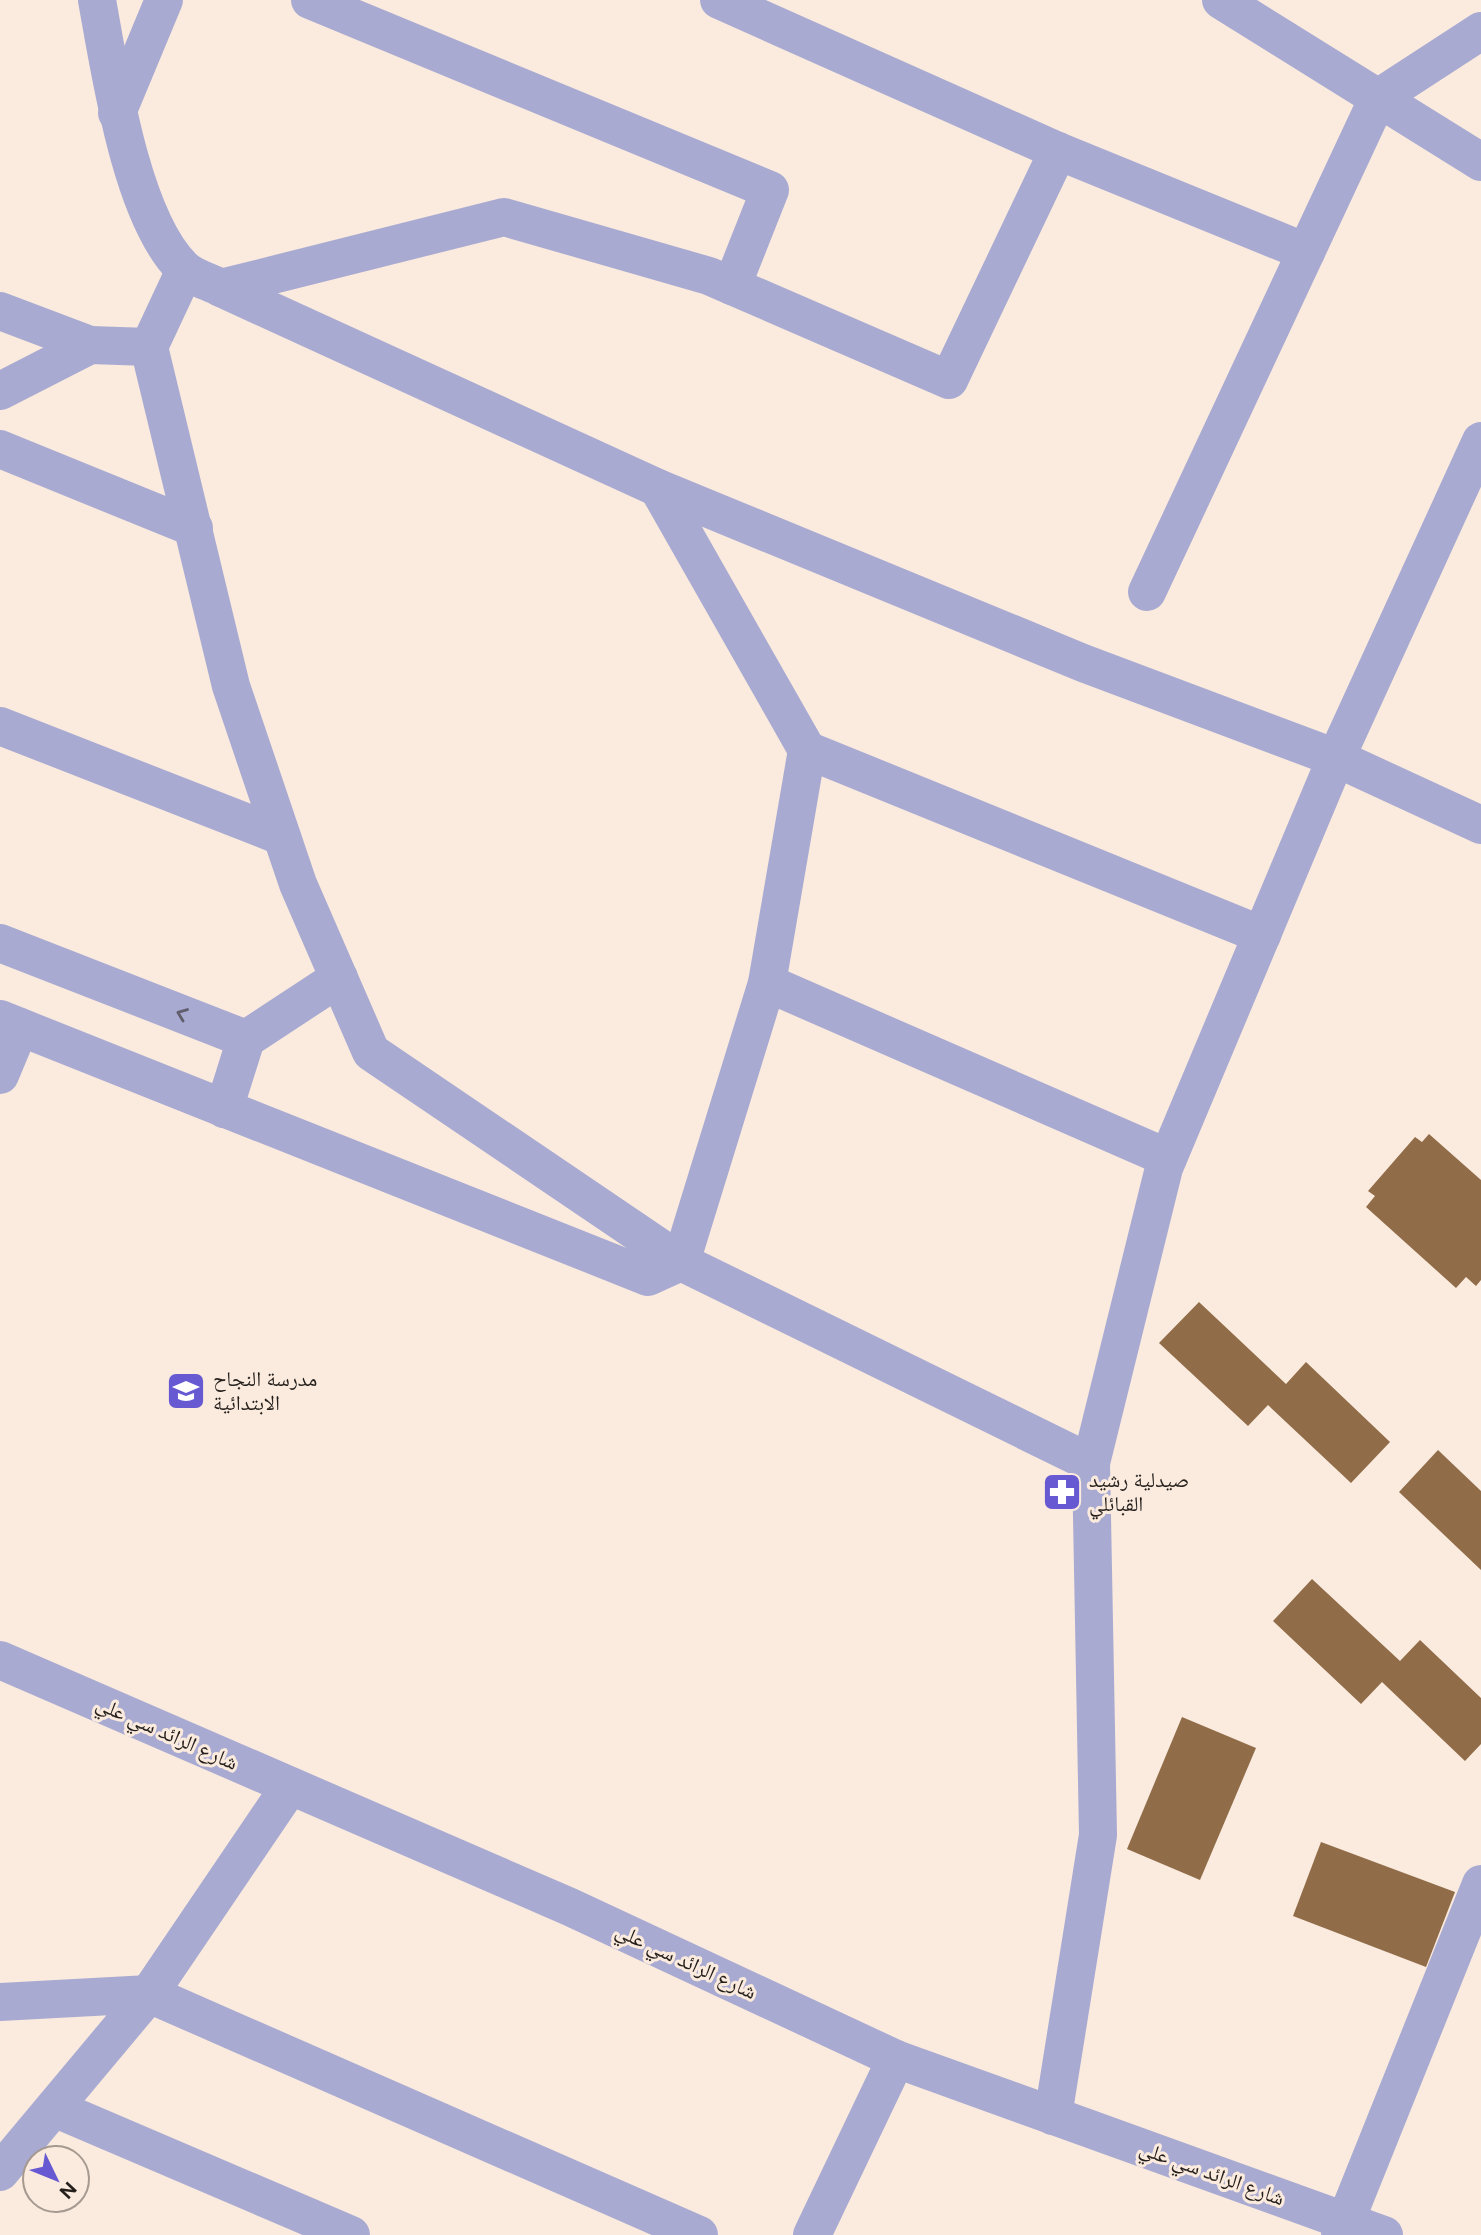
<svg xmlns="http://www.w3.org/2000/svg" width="1481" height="2235" viewBox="0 0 1481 2235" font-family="Figtree,'Noto Naskh Arabic',sans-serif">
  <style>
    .building { fill: #916c49 }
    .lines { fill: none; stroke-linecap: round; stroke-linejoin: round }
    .minor { stroke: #a9aad2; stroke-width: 38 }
    .oneway { stroke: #605e6d }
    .labels { text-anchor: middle; stroke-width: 6; stroke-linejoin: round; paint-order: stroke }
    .poi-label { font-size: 21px; fill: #251f1b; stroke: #faebde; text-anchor: start }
    .street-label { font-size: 21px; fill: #251f1b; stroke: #faebde }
  </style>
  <rect width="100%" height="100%" fill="#faebde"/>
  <!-- building -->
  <g class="building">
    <path d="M 1429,1134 L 1481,1180 L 1481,1280 L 1476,1286 L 1466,1277 L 1456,1288 L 1366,1207 L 1375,1196 L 1368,1191 L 1415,1137 L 1422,1142 Z"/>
    <path d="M 1199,1302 L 1286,1384 L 1306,1362 L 1390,1442 L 1351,1483 L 1268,1405 L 1248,1426 L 1159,1343 Z"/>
    <path d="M 1438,1450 L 1481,1491 L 1481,1570 L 1399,1492 Z"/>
    <path d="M 1312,1579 L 1400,1661 L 1420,1640 L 1481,1698 L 1481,1744 L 1465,1761 L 1382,1682 L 1361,1704 L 1273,1621 Z"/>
    <path d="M 1182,1717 L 1256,1748 L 1200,1880 L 1127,1849 Z"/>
    <path d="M 1321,1842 L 1455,1892 L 1426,1967 L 1293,1916 Z"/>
  </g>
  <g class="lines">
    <!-- minor -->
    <g class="minor">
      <path d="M 97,0 C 110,72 131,217 183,268 C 192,277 210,282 221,288 L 504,217 L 709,276 L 949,380 L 1058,151"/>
      <path d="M 310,0 L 770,190 L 732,286"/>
      <path d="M 719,0 L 1058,151 L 1306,252"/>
      <path d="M 1221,0 L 1481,162"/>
      <path d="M 117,113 L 164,0"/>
      <path d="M 185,270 L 149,347 L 231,686 L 298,884 L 371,1052 L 681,1262 L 1091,1463 L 1098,1835 L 1053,2116"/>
      <path d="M 221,288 L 658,488 L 1083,663 L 1336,758 L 1481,825"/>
      <path d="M 0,311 L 90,345"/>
      <path d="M 0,391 L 90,345 L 149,347"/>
      <path d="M 0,449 L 194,528"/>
      <path d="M 1147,592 L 1378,98 L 1481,31"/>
      <path d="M 0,726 L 281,836"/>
      <path d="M 807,750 L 1262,935"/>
      <path d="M 0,943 L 246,1039"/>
      <path d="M 767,983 L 1168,1158"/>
      <path d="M 0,1019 L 648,1277 L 681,1262 L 767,983 L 807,750 L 658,488"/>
      <path d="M 0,1075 L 20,1027"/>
      <path d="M 224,1109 L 246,1039 L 339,978"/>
      <path d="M 1091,1463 L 1164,1168 L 1336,758 L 1481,441"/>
      <path d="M 0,1660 L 570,1907 L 896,2059 L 1384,2235"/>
      <path d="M 0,2002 L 149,1994 L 699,2235"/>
      <path d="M 54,2108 L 351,2235"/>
      <path d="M 0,2172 L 149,1994 L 290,1786"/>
      <path d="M 812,2235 L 896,2059"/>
      <path d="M 1340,2235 L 1481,1884"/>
    </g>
  </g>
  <!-- one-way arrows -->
  <defs><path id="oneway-chevron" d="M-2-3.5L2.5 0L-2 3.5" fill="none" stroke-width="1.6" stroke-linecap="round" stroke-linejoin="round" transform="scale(1.75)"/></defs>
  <use class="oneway" href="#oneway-chevron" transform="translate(182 1014) rotate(-159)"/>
  <!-- icons -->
  <defs>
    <g id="school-square" transform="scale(2.0125)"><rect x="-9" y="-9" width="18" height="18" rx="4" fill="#6659d2" stroke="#faebde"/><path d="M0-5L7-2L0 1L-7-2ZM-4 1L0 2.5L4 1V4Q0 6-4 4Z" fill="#fff"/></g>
    <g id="pharmacy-square" transform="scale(2.0125)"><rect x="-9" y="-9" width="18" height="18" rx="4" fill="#6659d2" stroke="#faebde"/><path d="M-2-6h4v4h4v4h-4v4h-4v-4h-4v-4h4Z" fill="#fff"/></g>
  </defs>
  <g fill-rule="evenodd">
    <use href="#school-square" x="186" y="1391"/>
    <use href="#pharmacy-square" x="1062" y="1492"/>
  </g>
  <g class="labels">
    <!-- poi labels -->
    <g class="poi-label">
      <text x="213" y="1386">مدرسة النجاح<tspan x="213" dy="24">الابتدائية</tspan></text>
      <text x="1089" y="1487">صيدلية رشيد<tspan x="1089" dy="24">القبائلي</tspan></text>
    </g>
    <!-- street labels -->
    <g class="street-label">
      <text transform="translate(167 1733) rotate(24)" y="7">شارع الرائد سي علي</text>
      <text transform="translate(686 1961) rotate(25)" y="7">شارع الرائد سي علي</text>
      <text transform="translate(1212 2173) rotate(20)" y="7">شارع الرائد سي علي</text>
    </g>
  </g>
  <!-- north arrow -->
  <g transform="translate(56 2179) rotate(133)"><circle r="33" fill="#faebde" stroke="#a59990" stroke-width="2"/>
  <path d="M0-5L12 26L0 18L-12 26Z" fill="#6659d2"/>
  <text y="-10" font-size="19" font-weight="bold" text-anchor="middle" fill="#251f1b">N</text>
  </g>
</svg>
